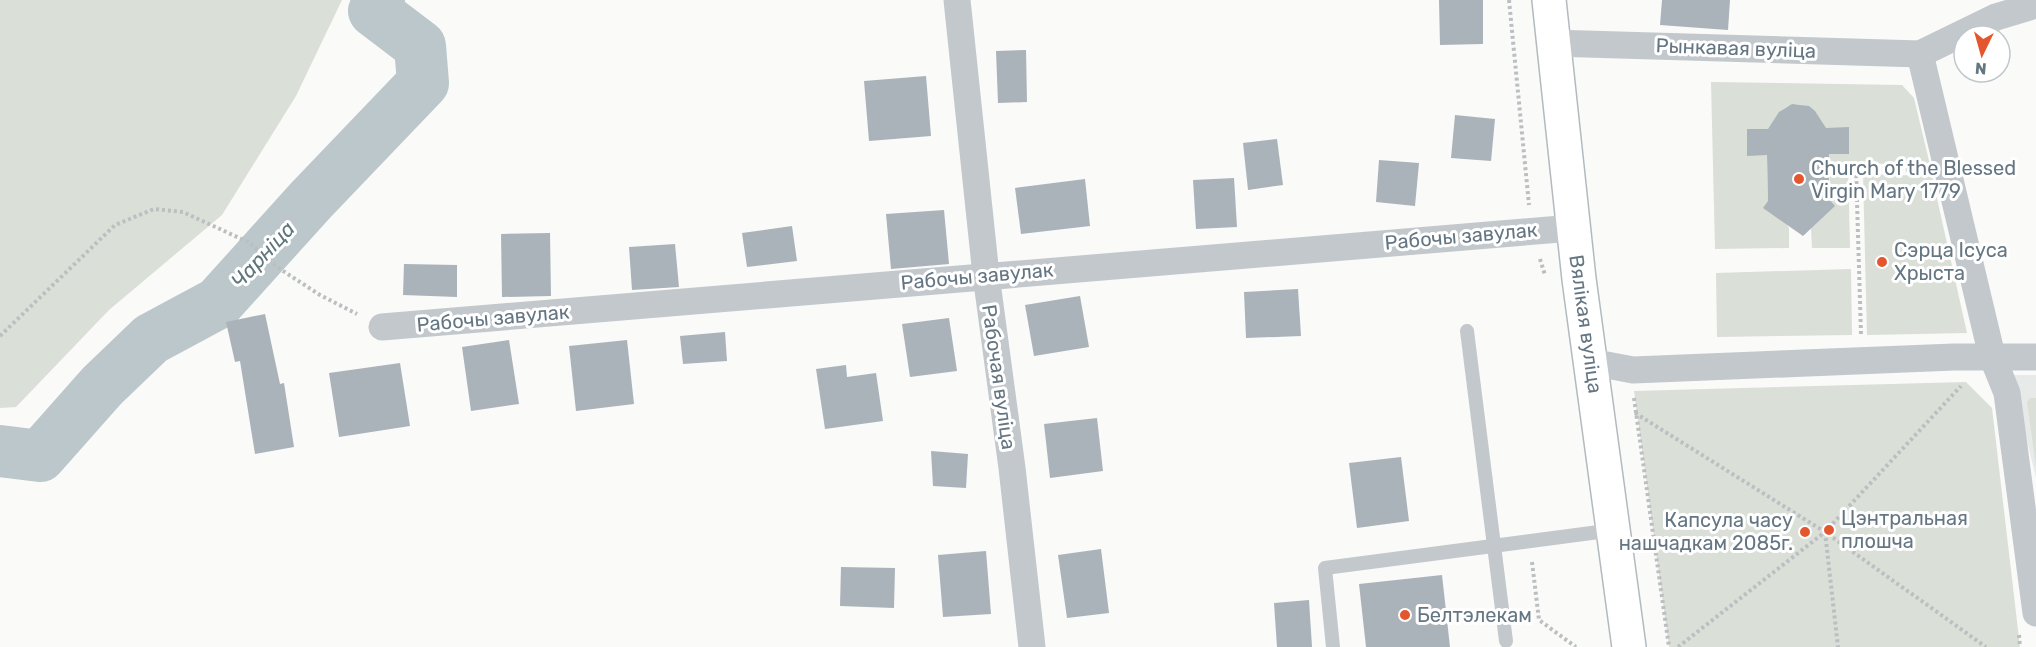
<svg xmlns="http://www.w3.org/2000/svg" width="2036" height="647" viewBox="0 0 2036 647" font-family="Rubik,sans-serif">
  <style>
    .built { fill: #e8e9e9 }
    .green { fill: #dadfd7 }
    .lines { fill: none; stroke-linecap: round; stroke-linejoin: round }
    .river { stroke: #bbc7cb; stroke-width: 52 }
    .building { fill: #aab3b9 }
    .secondary-casing { stroke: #b3babf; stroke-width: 36 }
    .path { stroke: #bbbfc2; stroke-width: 4; stroke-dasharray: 3 3; stroke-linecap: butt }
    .lane { stroke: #c3c8cc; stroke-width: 14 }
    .street { stroke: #c3c8cc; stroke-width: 27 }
    .secondary { stroke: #fff; stroke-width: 33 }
    .poi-dot { fill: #e4572e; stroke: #fff; stroke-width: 2 }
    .labels { text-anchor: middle; stroke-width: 6; stroke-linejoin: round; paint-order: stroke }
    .street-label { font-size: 20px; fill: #657683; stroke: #fff }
    .poi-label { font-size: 20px; fill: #657683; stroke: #fff; text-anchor: start }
    .water-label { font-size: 21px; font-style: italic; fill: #60757c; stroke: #fff }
  </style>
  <rect width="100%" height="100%" fill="#fafaf8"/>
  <!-- built -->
  <path class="built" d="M 2011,375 L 2036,375 L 2036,478 Z"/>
  <!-- green -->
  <g class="green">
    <path d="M 0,0 L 342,0 L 296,96 L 222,215 L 109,310 L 16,407 L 0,408 Z"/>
    <path d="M 1711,82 L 1902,85 L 1914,98 L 1930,165 L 1848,163 L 1850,248 L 1812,248 L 1811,228 L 1833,207 L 1830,202 L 1829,154 L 1849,154 L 1849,128 L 1822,128 C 1818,97 1776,97 1773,129 L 1747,129 L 1747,155 L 1767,155 L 1768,203 L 1765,208 L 1769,211 L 1777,208 L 1789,228 L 1789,248 L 1715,249 Z"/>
    <path d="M 1863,174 L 1932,176 L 1967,333 L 1867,335 Z"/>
    <path d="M 1851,269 L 1852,335 L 1717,337 L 1716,273 Z"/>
    <path d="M 1966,382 L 1992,408 L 2020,647 L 1669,647 L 1634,391 Z"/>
    <path d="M 2030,398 L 2036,398 L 2036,466 L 2027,402 Z"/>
  </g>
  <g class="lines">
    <!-- river -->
    <path class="river" d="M 0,451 L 40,456 L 102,386 L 151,339 L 218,303 L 311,200 L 423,83 L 420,46 L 374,11 L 379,0"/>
  </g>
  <!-- building -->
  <g class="building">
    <path d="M 1439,0 L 1483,0 L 1483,44 L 1440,45 Z"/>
    <path d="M 1662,0 L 1730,0 L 1728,30 L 1660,25 Z"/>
    <path d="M 1026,50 L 1027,102 L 998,103 L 996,51 Z"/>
    <path d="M 926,76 L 931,136 L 869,141 L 864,81 Z"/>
    <path d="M 1792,104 L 1809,106 L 1815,111 L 1826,128 L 1849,127 L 1849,154 L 1829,154 L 1829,199 L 1835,206 L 1803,236 L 1763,208 L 1768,201 L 1767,155 L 1747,156 L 1747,129 L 1768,129 L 1779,112 Z"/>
    <path d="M 1455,115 L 1495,119 L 1491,161 L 1451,158 Z"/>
    <path d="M 1277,139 L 1283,185 L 1248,190 L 1243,143 Z"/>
    <path d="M 1379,160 L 1419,163 L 1415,206 L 1376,202 Z"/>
    <path d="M 1234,178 L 1237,227 L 1196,229 L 1193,180 Z"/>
    <path d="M 1085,179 L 1090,226 L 1021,234 L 1015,188 Z"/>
    <path d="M 944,210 L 949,264 L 891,269 L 886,214 Z"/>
    <path d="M 792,226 L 797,261 L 747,267 L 742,233 Z"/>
    <path d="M 550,233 L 551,296 L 502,297 L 501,234 Z"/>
    <path d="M 675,244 L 679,287 L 632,290 L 629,247 Z"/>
    <path d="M 404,264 L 457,265 L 457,297 L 403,295 Z"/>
    <path d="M 1298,289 L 1301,336 L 1246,338 L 1244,292 Z"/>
    <path d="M 1080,296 L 1089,347 L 1034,356 L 1025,305 Z"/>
    <path d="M 265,314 L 280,384 L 284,383 L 294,447 L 255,454 L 240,361 L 235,362 L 226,322 Z"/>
    <path d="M 949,318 L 957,371 L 910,377 L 902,324 Z"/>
    <path d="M 725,332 L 727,361 L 683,364 L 680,336 Z"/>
    <path d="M 509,340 L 519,404 L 471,411 L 462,347 Z"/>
    <path d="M 627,340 L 634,404 L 576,411 L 569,346 Z"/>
    <path d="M 400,363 L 410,426 L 339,437 L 329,373 Z"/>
    <path d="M 846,365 L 847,377 L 876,373 L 883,421 L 825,429 L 816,369 Z"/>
    <path d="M 1097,418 L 1103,471 L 1050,478 L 1044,424 Z"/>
    <path d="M 931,451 L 968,454 L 966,488 L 933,486 Z"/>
    <path d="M 1401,457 L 1409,521 L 1357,528 L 1349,463 Z"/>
    <path d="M 1101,549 L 1109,613 L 1067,618 L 1058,555 Z"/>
    <path d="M 986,551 L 991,614 L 943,617 L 938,555 Z"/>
    <path d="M 841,567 L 895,568 L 894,608 L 840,606 Z"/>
    <path d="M 1442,575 L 1450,647 L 1366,647 L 1359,584 Z"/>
    <path d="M 1309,600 L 1312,647 L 1277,647 L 1274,603 Z"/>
  </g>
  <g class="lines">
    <!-- secondary casing -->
    <g class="secondary-casing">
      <path id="secondary" d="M 1549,0 L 1579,279 L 1629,647"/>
    </g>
    <!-- path -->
    <g class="path">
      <path d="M 1509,0 L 1529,205"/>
      <path d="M 1540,259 L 1545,275"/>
      <path d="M 1861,334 L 1856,168 L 1919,170"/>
      <path d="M 0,336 L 115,225 L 154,209 L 183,212 L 248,242 L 277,267 L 320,295 L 357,314"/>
      <path d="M 1634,398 L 1669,647"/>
      <path d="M 1635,413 L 1825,532 L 1986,647"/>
      <path d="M 1825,532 L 1838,647"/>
      <path d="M 1532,562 L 1539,620 L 1576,647"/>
      <path d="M 2019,635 L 2020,647"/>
      <path d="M 1678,647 L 1825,532 L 1961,386"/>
    </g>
    <!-- lane -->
    <g class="lane">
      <path d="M 1467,331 L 1506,641"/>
      <path d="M 1333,647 L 1325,568 L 1614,530"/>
    </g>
    <!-- street -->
    <g class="street">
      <path d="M 957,0 L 986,275 L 1012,468 L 1032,647"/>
      <path d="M 1552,43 L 1920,54 L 1996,17 L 2036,5"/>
      <path d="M 1920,54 L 1992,356 L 2007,393 L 2036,613"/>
      <path d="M 382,327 L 1573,228"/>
      <path d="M 1591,362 L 1633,370 L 1954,357 L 2036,357"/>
    </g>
    <!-- secondary -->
    <use href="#secondary" class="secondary"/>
  </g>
  <!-- markers -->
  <g class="poi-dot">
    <circle cx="1799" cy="179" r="6"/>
    <circle cx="1882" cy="262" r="6"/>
    <circle cx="1829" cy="530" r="6"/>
    <circle cx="1805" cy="532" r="6"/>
    <circle cx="1405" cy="615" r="6"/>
  </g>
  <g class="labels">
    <!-- street labels -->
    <g class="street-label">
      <text transform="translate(1736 48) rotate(2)" y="7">Рынкавая вуліца</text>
      <text transform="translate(1461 236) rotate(-5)" y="7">Рабочы завулак</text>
      <text transform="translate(977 276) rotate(-5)" y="7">Рабочы завулак</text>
      <text transform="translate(493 318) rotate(-5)" y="7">Рабочы завулак</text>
      <text transform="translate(1586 324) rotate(82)" y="7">Вялікая вуліца</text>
      <text transform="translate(999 377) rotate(82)" y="7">Рабочая вуліца</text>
    </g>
    <!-- poi labels -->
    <g class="poi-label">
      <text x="1811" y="175">Church of the Blessed<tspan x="1811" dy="23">Virgin Mary 1779</tspan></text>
      <text x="1894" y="257">Сэрца Ісуса<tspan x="1894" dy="23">Хрыста</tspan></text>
      <text x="1841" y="525">Цэнтральная<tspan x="1841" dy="23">плошча</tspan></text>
      <text x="1793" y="527" text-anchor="end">Капсула часу<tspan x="1793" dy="23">нашчадкам 2085г.</tspan></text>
      <text x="1417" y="622">Белтэлекам</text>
    </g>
    <!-- water labels -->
    <g class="water-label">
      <text transform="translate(263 255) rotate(-47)" y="7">Чарніца</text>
    </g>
  </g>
  <!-- north arrow -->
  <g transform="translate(1982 54) rotate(185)"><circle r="28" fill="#ffffff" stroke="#c1c8cd" stroke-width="1.5"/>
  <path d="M0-4.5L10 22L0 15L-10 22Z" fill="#e4572e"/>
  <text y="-9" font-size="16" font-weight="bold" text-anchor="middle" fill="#657683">N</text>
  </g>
</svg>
